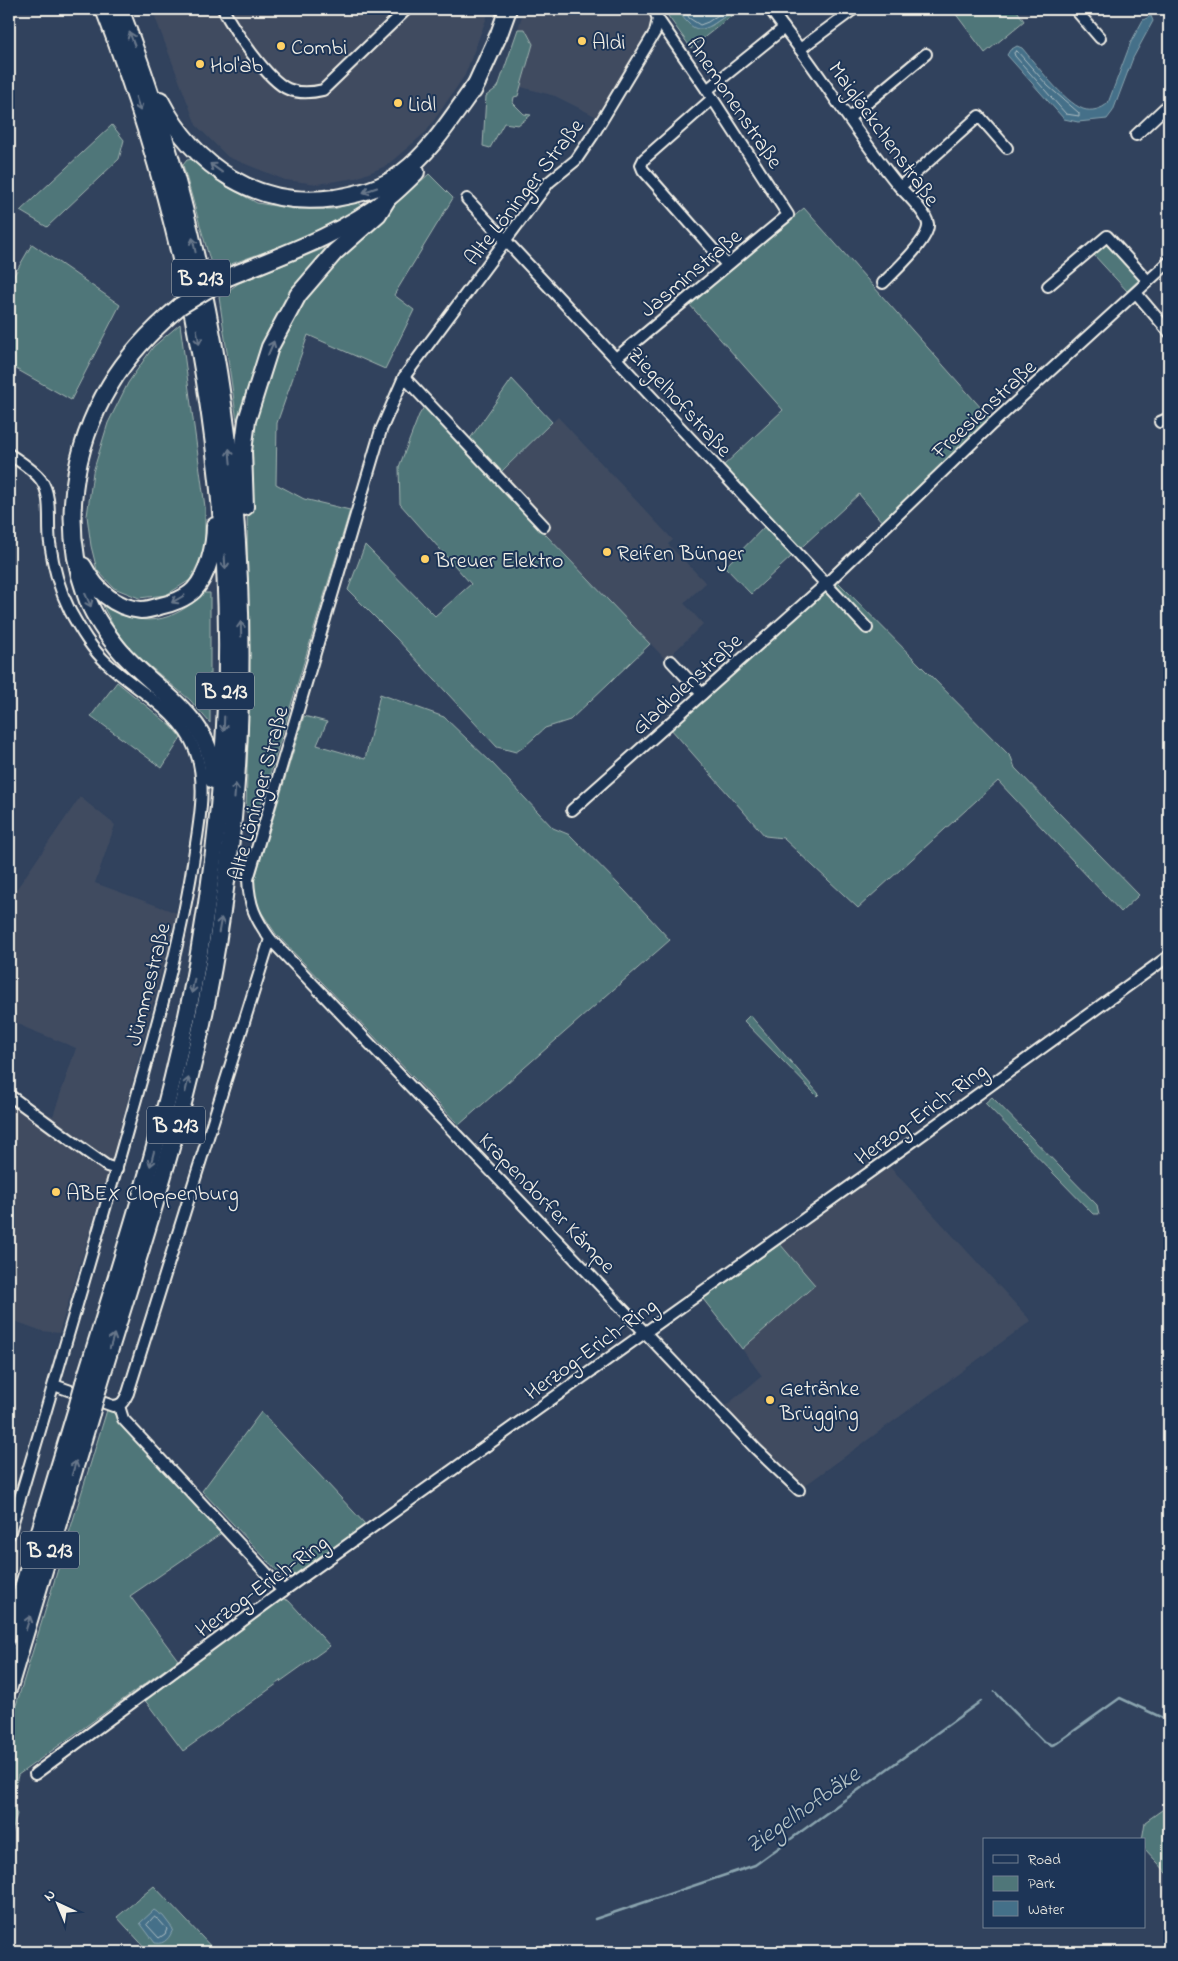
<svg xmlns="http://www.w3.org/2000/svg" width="1178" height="1961" viewBox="0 0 1178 1961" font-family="'Indie Flower',sans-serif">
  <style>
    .built { fill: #3f4b61 }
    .green { fill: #4f7679; stroke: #a2b4b0 }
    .water { fill: #447089; stroke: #8aa4af }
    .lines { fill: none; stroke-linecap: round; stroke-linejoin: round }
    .shore { stroke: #aebdc2; stroke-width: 1 }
    .stream { stroke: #8aa4af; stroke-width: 2.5 }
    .minor-casing { stroke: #f4f1e8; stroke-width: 14 }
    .trunk-casing { stroke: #f4f1e8; stroke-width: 20 }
    .minor { stroke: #1d3557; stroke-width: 10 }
    .trunk { stroke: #1d3557; stroke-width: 16 }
    .trunk-bridge-casing { stroke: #f4f1e8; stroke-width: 20; stroke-linecap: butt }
    .trunk-bridge { stroke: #1d3557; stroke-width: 16 }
    .oneway { stroke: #68778a }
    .poi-dot { fill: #ffd166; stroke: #1d3557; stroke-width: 2 }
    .labels { text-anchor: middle; stroke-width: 4; stroke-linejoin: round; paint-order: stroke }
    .shield { fill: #1d3557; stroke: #b4b9bc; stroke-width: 1 }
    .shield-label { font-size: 21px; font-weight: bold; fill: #f4f1e8 }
    .poi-label { font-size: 22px; fill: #f4f1e8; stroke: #1d3557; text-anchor: start }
    .street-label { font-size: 22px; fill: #f4f1e8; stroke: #1d3557 }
    .water-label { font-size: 24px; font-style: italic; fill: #b6c4c7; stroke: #1d3557 }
  </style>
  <rect width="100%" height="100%" fill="#31425d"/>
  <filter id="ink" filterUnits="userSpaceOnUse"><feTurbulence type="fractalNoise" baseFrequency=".02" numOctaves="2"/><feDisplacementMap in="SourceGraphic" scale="10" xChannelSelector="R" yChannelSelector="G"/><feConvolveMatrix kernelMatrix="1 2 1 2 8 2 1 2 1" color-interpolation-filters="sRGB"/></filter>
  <g filter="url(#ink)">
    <!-- built -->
    <g class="built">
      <path d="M 152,9 L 490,9 L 465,75 L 426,132 L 386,166 L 356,178 L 317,184 L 285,180 L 228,157 L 196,125 Z"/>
      <path d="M 524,9 L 647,9 L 653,23 L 643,44 L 599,118 L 555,96 L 521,87 L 533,44 L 525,29 L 518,29 Z"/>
      <path d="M 558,417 L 673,540 L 668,544 L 706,583 L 684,603 L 703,624 L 666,660 L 494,480 Z"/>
      <path d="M 80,797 L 115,825 L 95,883 L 177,913 L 112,1159 L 59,1333 L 42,1331 L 9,1319 L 9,1098 L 38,1119 L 42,1111 L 53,1116 L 76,1048 L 26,1028 L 9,1018 L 9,900 Z"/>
      <path d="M 890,1167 L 1031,1321 L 803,1487 L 724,1407 L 762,1376 L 742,1349 L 815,1285 L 780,1244 Z"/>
    </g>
    <!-- green -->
    <g class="green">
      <path d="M 663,9 L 681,9 L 679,13 L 711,26 L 734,9 L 740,9 L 691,48 Z"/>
      <path d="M 952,9 L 1016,9 L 1024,21 L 985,53 Z"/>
      <path d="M 518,29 L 525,29 L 533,44 L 518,96 L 514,97 L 513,103 L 524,114 L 531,115 L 518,125 L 504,123 L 490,148 L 483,146 L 486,96 L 498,87 Z"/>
      <path d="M 112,125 L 124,140 L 119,159 L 47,227 L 20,211 Z"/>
      <path d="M 194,159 L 222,184 L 257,203 L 294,209 L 334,209 L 359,201 L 361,206 C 317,237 263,251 213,271 L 183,165 L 187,160 Z"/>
      <path d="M 429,174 L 453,198 L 394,295 L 414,310 L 385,369 L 308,335 L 277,423 L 276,484 L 304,499 L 350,510 L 258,814 L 246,812 L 248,739 L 247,454 L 251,426 L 274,351 L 301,300 L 372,225 Z"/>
      <path d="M 804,208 L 990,418 L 882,522 L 859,494 L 751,594 L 725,567 L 771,520 L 722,467 L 783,410 L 689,304 Z"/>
      <path d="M 1108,240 L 1142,277 L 1127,291 L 1093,254 Z"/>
      <path d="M 32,244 L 120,305 L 71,400 L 9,365 L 9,284 Z"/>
      <path d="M 330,246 C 295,299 250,352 242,417 L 237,421 L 219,297 L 239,283 Z"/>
      <path d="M 180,324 L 205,507 L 205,549 L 190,580 L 166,595 L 139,598 L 114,588 L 97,570 L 91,546 L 87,516 L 93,472 L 108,423 L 128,383 L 153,347 Z"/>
      <path d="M 512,379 L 552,422 L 500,473 L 469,440 Z"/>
      <path d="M 424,407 L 650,644 L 570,720 L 545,728 L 525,746 L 516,752 L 497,747 L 397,639 L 348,590 L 365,545 L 435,616 L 471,584 L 400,504 L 399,467 L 419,415 Z"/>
      <path d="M 836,580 L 1011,757 L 1015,768 L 1139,895 L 1121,912 L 998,781 L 858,908 L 783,838 L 765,836 L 670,728 Z"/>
      <path d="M 204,593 L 210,593 L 210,723 L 190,700 L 133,652 L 114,627 L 103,606 C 143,628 171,624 204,593 Z"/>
      <path d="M 117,682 L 171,726 L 181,738 L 162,768 L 91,716 Z"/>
      <path d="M 380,694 L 444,717 L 493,764 L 553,828 L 570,835 L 625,891 L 670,940 L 459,1125 L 276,934 L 256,904 L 253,885 L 304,716 L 327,722 L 317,745 L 365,759 Z"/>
      <path d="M 750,1015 L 755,1021 L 819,1094 L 817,1096 L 744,1021 Z"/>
      <path d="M 992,1097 L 1097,1205 L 1099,1214 L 1093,1214 L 985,1103 Z"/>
      <path d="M 780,1244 L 815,1285 L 742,1349 L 703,1299 Z"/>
      <path d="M 107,1410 L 112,1412 L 120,1420 L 223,1532 L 130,1596 L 178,1660 L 18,1775 L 11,1805 L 17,1814 L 9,1843 L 9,1728 Z"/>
      <path d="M 261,1412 L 366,1525 L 292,1578 L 281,1575 L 202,1491 Z"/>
      <path d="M 282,1598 L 289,1601 L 330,1646 L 183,1751 L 144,1699 Z"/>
      <path d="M 1169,1805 L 1169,1875 L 1144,1848 L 1144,1840 L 1142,1840 L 1145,1822 Z"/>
      <path d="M 154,1886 L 216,1952 L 149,1952 L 117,1917 Z"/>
    </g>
    <!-- water -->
    <g class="water">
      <path d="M 681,9 L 734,9 C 730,14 724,17 718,21 C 699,35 692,30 679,12 Z"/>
      <path d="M 1151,16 L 1153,21 L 1133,58 L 1113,111 L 1107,119 L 1078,122 L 1064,119 L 1007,55 L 1010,50 L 1017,46 L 1022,48 C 1035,63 1064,102 1083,109 C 1091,112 1102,109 1108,103 L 1131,42 L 1143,20 Z"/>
      <path d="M 154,1910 L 163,1916 L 173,1929 C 170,1937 165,1945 155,1943 L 140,1923 Z"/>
    </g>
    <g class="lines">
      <!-- shore -->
      <g class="shore">
        <path d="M 685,9 L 689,18 L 700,25 L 708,22 L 727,9"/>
        <path d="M 1017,51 L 1048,86 L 1079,113 L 1079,116 L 1066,114 L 1015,56 L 1014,53 Z"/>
        <path d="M 154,1917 L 159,1920 L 167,1929 L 165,1934 L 159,1938 L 147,1925 Z"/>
      </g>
      <!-- stream -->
      <g class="stream">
        <path d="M 995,1692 L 1043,1741 L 1052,1745 L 1057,1743 L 1120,1698 L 1169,1721"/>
        <path d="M 595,1919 L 755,1865 L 981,1701"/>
      </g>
      <!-- minor casing -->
      <g class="minor-casing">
        <g id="minor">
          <path d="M 223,9 C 234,30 267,80 288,89 C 300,94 311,93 323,90 L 407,9"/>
          <path d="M 1075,9 L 1100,38"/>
          <path d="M 784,28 C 824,79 857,135 898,185 C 906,194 926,212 928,224 C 930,239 894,272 883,283"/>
          <path d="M 800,49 L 854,9"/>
          <path d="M 707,90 L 784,28 L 770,9"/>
          <path d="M 712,99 L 644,159 L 641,165 L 643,170 L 727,265"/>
          <path d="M 849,118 L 926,54"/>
          <path d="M 1136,135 L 1169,104"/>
          <path d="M 900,187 L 979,116 L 1007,148"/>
          <path d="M 467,199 L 867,628"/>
          <path d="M 1048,286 L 1107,236 L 1148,281"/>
          <path d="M 1136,293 L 1169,332"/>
          <path d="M 616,358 L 788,215 L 707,90 L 658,19 L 654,9"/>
          <path d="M 404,377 L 544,526"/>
          <path d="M 1160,422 L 1169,418"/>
          <path d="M 9,454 C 19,461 33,469 41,480 C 53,497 47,523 50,543 C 53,566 60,591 70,611 C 80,629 92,650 108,664 C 137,691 180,711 195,750 C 207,781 200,818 195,850 C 181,946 153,1038 127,1131 C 89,1266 49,1400 9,1535"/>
          <path d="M 671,661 L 702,694"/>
          <path d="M 572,810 L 826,584 L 992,424 L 1169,262"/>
          <path d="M 270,939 L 756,1449 L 799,1490"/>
          <path d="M 9,1095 L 87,1152 L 107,1166 L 117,1169"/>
          <path d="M 54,1385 L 113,1406 C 122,1406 124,1401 128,1393 L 270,939 C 255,918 249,905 248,879 L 381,430 L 404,377 L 549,182 L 576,160 L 593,135 L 655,32 L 658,19"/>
          <path d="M 119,1406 L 123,1419 L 283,1591"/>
          <path d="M 35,1774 L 283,1591 L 912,1142 L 1169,956"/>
        </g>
      </g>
      <!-- trunk casing -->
      <g class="trunk-casing">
        <g id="trunk">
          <path d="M 473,91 L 499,34 L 508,9"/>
          <path d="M 160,100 C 195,168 258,209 335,198 C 359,194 383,188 402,173 C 433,150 454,114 477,83"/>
          <path d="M 228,277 C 282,255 341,235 388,198 C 398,190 407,181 416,172"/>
          <path d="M 180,306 C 153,329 128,354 110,385 C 72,448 61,526 86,595 C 92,614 105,632 117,647 C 151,690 215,716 213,780"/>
          <path d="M 245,507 L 243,451 L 247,420 L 270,347 L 298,295 L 335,252 L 378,214 L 388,198"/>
          <path d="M 83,566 C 95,589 114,608 141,610 C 147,610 154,608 160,606 C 171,604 186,598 194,590 C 208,575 215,545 215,526"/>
          <path d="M 84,1383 C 128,1241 174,1100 199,953 C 221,827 232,695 225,566 C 214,375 173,187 104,9"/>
          <path d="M 98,1388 C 137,1259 181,1131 207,999 C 272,667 242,324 120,9"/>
          <path d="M 9,1634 L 77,1408"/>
          <path d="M 9,1687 L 91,1413"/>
        </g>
      </g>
      <!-- minor -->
      <use href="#minor" class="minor"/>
      <!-- trunk -->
      <use href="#trunk" class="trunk"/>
      <!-- trunk-bridge casing -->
      <g class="trunk-bridge-casing">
        <g id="trunk-bridge">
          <path d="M 180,306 L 228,277"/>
          <path d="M 77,1408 L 84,1383"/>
          <path d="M 91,1413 L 98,1388"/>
        </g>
      </g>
      <!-- trunk-bridge -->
      <use href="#trunk-bridge" class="trunk-bridge"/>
    </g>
    <!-- one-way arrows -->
    <defs><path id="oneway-shaft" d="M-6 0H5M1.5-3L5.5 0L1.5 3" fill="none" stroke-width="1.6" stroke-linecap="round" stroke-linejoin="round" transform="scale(1.25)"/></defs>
    <g class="oneway">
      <use href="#oneway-shaft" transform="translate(132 39) rotate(-111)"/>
      <use href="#oneway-shaft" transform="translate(138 104) rotate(72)"/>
      <use href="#oneway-shaft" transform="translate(216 168) rotate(-144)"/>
      <use href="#oneway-shaft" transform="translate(370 190) rotate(161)"/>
      <use href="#oneway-shaft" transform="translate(194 245) rotate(-102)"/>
      <use href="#oneway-shaft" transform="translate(198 337) rotate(80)"/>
      <use href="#oneway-shaft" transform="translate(271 348) rotate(-67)"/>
      <use href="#oneway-shaft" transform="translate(230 456) rotate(-95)"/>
      <use href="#oneway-shaft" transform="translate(225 562) rotate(86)"/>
      <use href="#oneway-shaft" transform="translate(178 599) rotate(150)"/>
      <use href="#oneway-shaft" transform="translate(88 600) rotate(66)"/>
      <use href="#oneway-shaft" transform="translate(241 629) rotate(-92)"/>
      <use href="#oneway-shaft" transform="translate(224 724) rotate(92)"/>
      <use href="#oneway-shaft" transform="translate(235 791) rotate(-86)"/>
      <use href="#oneway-shaft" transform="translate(220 925) rotate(-80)"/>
      <use href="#oneway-shaft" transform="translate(193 986) rotate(101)"/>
      <use href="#oneway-shaft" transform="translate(187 1085) rotate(-77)"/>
      <use href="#oneway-shaft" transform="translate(152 1159) rotate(105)"/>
      <use href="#oneway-shaft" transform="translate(112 1341) rotate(-73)"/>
      <use href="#oneway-shaft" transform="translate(74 1468) rotate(-73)"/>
      <use href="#oneway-shaft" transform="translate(28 1623) rotate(-73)"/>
    </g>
  </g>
  <!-- markers -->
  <g class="poi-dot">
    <circle cx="582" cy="41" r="5"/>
    <circle cx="281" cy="46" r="5"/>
    <circle cx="200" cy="64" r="5"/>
    <circle cx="398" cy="103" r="5"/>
    <circle cx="607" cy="552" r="5"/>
    <circle cx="425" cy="559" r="5"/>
    <circle cx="56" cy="1192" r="5"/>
    <circle cx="770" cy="1400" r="5"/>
  </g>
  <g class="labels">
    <!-- shield labels -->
    <g class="shield">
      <rect x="172" y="259.5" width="58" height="37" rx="4"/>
      <rect x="196" y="672.5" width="58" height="37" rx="4"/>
      <rect x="147" y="1106.5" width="58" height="37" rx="4"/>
      <rect x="21" y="1531.5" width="58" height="37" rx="4"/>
    </g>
    <g class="shield-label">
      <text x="201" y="285">B 213</text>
      <text x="225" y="698">B 213</text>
      <text x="176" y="1132">B 213</text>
      <text x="50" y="1557">B 213</text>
    </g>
    <!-- poi labels -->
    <g class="poi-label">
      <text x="592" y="49">Aldi</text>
      <text x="291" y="54">Combi</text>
      <text x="210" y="72">Hol'ab</text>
      <text x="408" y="111">Lidl</text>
      <text x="617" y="560">Reifen Bünger</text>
      <text x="435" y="567">Breuer Elektro</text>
      <text x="66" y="1200">ABEX Cloppenburg</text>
      <text x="780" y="1395">Getränke<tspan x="780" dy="25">Brügging</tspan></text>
    </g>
    <!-- street labels -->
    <g class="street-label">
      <text transform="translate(736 102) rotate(56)" y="8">Anemonenstraße</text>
      <text transform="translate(885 133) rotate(54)" y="8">Maiglöckchenstraße</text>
      <text transform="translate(523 191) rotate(-52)" y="8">Alte Löninger Straße</text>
      <text transform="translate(690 272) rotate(-40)" y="8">Jasminstraße</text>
      <text transform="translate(681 401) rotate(47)" y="8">Ziegelhofstraße</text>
      <text transform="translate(983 408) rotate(-43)" y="8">Freesienstraße</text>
      <text transform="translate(686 683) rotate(-42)" y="8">Gladiolenstraße</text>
      <text transform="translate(257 793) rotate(-75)" y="8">Alte Löninger Straße</text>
      <text transform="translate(147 984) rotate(-76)" y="8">Jümmestraße</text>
      <text transform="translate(920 1113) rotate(-36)" y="8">Herzog-Erich-Ring</text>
      <text transform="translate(548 1202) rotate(46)" y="8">Krapendorfer Kämpe</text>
      <text transform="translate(590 1348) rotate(-36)" y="8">Herzog-Erich-Ring</text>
      <text transform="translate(261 1585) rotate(-36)" y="8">Herzog-Erich-Ring</text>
    </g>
    <!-- water labels -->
    <g class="water-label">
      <text transform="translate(802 1809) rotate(-35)" y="8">Ziegelhofbäke</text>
    </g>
  </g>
  <!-- margin -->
  <rect width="1178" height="1961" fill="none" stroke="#1d3557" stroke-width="30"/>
  <rect x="15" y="15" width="1148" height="1931" fill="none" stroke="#f4f1e8" stroke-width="2" filter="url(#ink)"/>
  <!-- legend -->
  <rect x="983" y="1838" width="162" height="90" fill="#1d3557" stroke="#738091"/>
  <rect x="993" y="1855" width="25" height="8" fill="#1d3557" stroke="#738091"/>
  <text x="1028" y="1864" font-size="15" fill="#f4f1e8">Road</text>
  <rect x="993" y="1876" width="25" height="15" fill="#4f7679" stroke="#738091"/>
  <text x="1028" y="1888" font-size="15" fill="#f4f1e8">Park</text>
  <rect x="993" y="1901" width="25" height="15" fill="#447089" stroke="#738091"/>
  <text x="1028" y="1914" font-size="15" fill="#f4f1e8">Water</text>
  <!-- north arrow -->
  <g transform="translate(58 1904) rotate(316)" stroke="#1d3557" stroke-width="4" paint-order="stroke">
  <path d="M0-4L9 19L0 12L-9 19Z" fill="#f4f1e8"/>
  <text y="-8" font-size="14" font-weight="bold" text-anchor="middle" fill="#f4f1e8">N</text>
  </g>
</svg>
